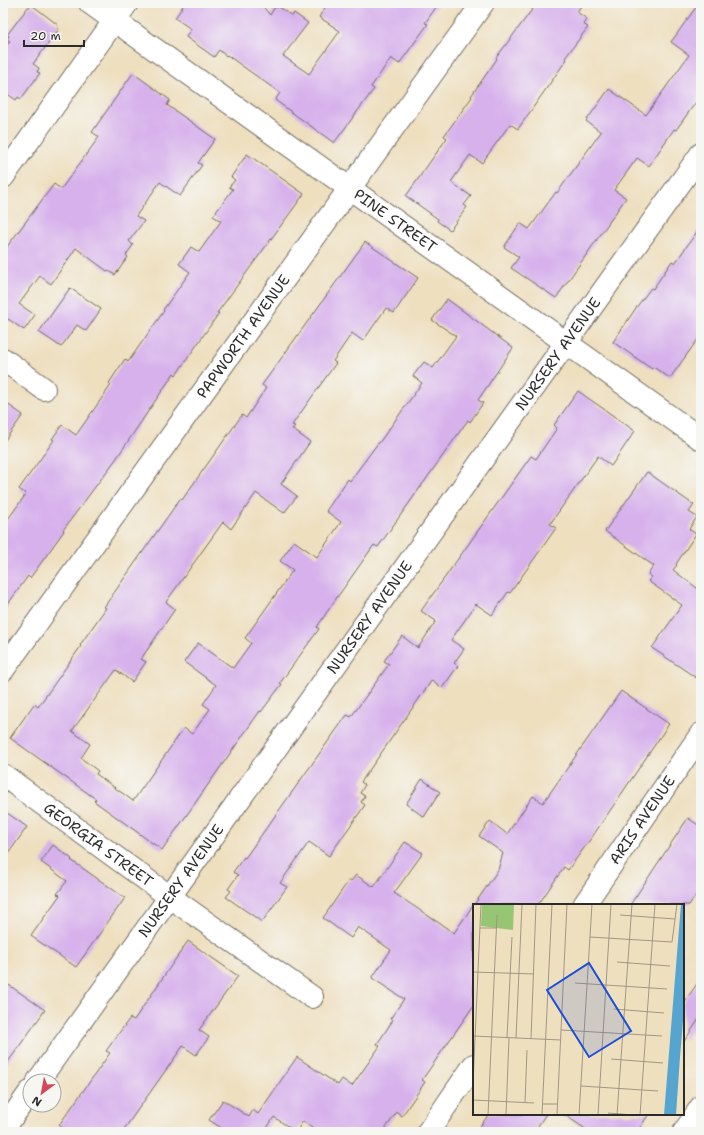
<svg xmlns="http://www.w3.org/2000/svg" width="704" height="1135" viewBox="0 0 704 1135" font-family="'Shantell Sans',sans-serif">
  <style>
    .building { fill: #d7b1ec }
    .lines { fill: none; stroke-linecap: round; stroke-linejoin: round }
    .minor-casing { stroke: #6f6a5f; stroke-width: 24 }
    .minor { stroke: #fff; stroke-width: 22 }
    .labels { text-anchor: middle; stroke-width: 3.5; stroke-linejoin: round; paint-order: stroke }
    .street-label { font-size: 15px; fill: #2b2b2b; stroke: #f6f6f2 }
    .inset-road { fill: none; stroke: #a09784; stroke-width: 1 }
    .view { fill: #1d4ed8; fill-opacity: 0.15; stroke: #1d4ed8; stroke-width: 2 }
    .inset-edge { fill: none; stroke: #2b2b2b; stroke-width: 2 }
  </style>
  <rect width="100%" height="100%" fill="#f6f6f2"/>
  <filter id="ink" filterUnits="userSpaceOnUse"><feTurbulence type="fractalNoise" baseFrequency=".025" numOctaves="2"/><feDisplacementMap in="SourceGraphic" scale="8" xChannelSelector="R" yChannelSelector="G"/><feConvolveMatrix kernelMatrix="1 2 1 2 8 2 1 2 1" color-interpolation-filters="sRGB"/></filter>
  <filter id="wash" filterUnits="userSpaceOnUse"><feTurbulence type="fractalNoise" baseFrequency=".012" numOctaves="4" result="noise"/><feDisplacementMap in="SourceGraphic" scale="16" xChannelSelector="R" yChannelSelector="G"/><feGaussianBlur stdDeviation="0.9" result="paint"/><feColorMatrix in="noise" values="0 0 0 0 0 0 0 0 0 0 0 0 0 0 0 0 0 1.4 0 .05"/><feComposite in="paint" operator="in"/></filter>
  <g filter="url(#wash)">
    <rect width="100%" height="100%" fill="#eedfbf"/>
    <g id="blocks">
      <!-- building -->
      <g class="building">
        <path d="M 185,3 L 260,3 L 270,15 L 275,7 L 276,8 L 278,6 L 292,16 L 294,13 L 308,23 L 283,56 L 309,74 L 340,31 L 319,17 L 328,3 L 439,3 L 425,23 L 428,24 L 399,64 L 391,58 L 371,87 L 374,89 L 334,143 L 275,100 L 280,93 L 227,55 L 226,56 L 219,50 L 214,57 L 186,37 L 191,29 L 175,18 Z"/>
        <path d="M 537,3 L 583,3 L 577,12 L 587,19 L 583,24 L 588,27 L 565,58 L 567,59 L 518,129 L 510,124 L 482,163 L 470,155 L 451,182 L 471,196 L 464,205 L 467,207 L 450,230 L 437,221 L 438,219 L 406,196 L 447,138 L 444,136 L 472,97 L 471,96 L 497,59 L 496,58 Z"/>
        <path d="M 699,3 L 701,3 L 701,95 L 676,130 L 674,129 L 649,166 L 637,158 L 614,190 L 626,198 L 556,298 L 511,268 L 519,257 L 504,247 L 520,223 L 529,229 L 556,192 L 557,193 L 601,132 L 586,121 L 609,89 L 646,115 L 689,55 L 671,42 Z"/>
        <path d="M 32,5 L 58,25 L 57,27 L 59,29 L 33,64 L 39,68 L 37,72 L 40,73 L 21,99 L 18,97 L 16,100 L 3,91 L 3,51 L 10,41 L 7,39 L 9,36 L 7,35 L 28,7 L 30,7 Z"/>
        <path d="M 133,73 L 170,100 L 167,105 L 215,139 L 198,163 L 202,165 L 180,196 L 160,182 L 136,216 L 144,221 L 129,241 L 133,245 L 126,255 L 128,257 L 115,275 L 108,270 L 107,271 L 76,248 L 51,284 L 40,276 L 19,304 L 35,315 L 24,330 L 8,319 L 3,326 L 3,252 L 54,184 L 61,189 L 99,137 L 92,132 Z"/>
        <path d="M 247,154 L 304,194 L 217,313 L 219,313 L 176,375 L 174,373 L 116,459 L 63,530 L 64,531 L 30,578 L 28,576 L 3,611 L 3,526 L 26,494 L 19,489 L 54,440 L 52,439 L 62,425 L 76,435 L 111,385 L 109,383 L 125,359 L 128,362 L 164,311 L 163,310 L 190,272 L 179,264 L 191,247 L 199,252 L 221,221 L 213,216 L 233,189 L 229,187 L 235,180 L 231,177 Z"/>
        <path d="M 701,226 L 701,335 L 670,378 L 653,367 L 652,369 L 613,342 L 638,305 L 651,288 L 653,289 L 672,261 L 675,263 Z"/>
        <path d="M 365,242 L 418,278 L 394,313 L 386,308 L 363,341 L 352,333 L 333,361 L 336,363 L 292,425 L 295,426 L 292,429 L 310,442 L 281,484 L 297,496 L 284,513 L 256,493 L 231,529 L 223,522 L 166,602 L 175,609 L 141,659 L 146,662 L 132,682 L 116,670 L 72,731 L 90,744 L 81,758 L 98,771 L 96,774 L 133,801 L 184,728 L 192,734 L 210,709 L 203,704 L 216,685 L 184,662 L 198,643 L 233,668 L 251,643 L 245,638 L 293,570 L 280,561 L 294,541 L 317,557 L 341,522 L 326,511 L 348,479 L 350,481 L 378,443 L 379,443 L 422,383 L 413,376 L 424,362 L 433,368 L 456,336 L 432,320 L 447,299 L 513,348 L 478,400 L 483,403 L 470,422 L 468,420 L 378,547 L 374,545 L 331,606 L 317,627 L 319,629 L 280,683 L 282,684 L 261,712 L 260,711 L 162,850 L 94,801 L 96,799 L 10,738 L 34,704 L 38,707 L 81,646 L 80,645 L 106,608 L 104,607 L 180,499 L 182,500 L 242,415 L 246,418 L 266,388 L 262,385 Z"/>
        <path d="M 70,288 L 101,309 L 86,331 L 77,325 L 61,347 L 39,332 Z"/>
        <path d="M 578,391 L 635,431 L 611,466 L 598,456 L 550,524 L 556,528 L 510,593 L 508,592 L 492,615 L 476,604 L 451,640 L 464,649 L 454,663 L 458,666 L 442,688 L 432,680 L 361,782 L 365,785 L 360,793 L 365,796 L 361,802 L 365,805 L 329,856 L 309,842 L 280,883 L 287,887 L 262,922 L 226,897 L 231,891 L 228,889 L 238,875 L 233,872 L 244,857 L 245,858 L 347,715 L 351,717 L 389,664 L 384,661 L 402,636 L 418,648 L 436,621 L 421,611 L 531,456 L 536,459 L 557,428 L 554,425 Z"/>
        <path d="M 3,401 L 23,415 L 3,443 Z"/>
        <path d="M 647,472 L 694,505 L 689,512 L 697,517 L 689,529 L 696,534 L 676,564 L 677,565 L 673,570 L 701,591 L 701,681 L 652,648 L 682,605 L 648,581 L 652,577 L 648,574 L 654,566 L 605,531 Z"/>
        <path d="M 621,691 L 669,724 L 592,837 L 568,870 L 564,867 L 538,905 L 474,905 L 498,870 L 503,853 L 479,836 L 490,821 L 507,834 L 533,796 L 543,803 Z"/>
        <path d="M 422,779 L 440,792 L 424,817 L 406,804 Z"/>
        <path d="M 3,810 L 27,827 L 3,861 Z"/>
        <path d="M 688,818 L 701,827 L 701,888 L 689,905 L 630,905 Z"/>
        <path d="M 405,842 L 423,853 L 394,893 L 454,933 L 474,904 L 474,1005 L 422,1080 L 425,1082 L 402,1116 L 397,1112 L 383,1132 L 317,1132 L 303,1121 L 296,1132 L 274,1117 L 267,1128 L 273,1132 L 228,1132 L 209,1120 L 223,1100 L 249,1117 L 253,1110 L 258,1114 L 297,1057 L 338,1085 L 342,1079 L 352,1086 L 380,1046 L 377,1044 L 393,1020 L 390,1019 L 404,999 L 372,978 L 391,950 L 358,927 L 351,938 L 323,918 L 349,880 L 351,881 L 356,875 L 374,887 Z"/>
        <path d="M 53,845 L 72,859 L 71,860 L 125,898 L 76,967 L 31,936 L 60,895 L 57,894 L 67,881 L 41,862 Z"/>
        <path d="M 188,941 L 238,976 L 199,1030 L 209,1037 L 196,1055 L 183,1046 L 122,1132 L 68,1132 L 59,1125 L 110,1053 L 106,1051 L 130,1018 L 134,1020 Z"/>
        <path d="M 701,978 L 701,1016 L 683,1043 L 683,1004 Z"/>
        <path d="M 3,981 L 45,1010 L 3,1069 Z"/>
        <path d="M 489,1114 L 546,1114 L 534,1132 L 476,1132 Z"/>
        <path d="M 563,1114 L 649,1114 L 637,1132 L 590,1132 Z"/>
      </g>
    </g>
  </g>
  <g filter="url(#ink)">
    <use href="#blocks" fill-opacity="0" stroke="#6f6a5f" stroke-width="1"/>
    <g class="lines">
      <!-- minor casing -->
      <g class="minor-casing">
        <g id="minor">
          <path id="s1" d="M 90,3 L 701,439"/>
          <path d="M 3,177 L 127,3"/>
          <path d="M 3,359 L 44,389"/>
          <path id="s2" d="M 3,670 C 164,448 323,225 483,3"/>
          <path id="s3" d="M 3,775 L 170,897 L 312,997"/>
          <path id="s4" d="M 584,905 L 701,734"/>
          <path id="s5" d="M 38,1081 L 701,154"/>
          <path d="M 3,1130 L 30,1092"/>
          <path d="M 428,1132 L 474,1065"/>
          <path d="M 684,1132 L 701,1107"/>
        </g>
      </g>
      <!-- minor -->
      <use href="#minor" class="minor"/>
    </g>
  </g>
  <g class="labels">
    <!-- street labels -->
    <g class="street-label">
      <text dy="5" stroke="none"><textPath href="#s1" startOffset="375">PINE STREET</textPath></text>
      <text dy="5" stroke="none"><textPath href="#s2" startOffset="411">PAPWORTH AVENUE</textPath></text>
      <text dy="5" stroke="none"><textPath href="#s5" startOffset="894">NURSERY AVENUE</textPath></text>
      <text dy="5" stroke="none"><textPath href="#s5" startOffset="570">NURSERY AVENUE</textPath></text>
      <text dy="5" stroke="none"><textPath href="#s4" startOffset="103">ARIS AVENUE</textPath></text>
      <text dy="5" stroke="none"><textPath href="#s3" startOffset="118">GEORGIA STREET</textPath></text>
      <text dy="5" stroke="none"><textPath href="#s5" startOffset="246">NURSERY AVENUE</textPath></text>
    </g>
  </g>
  <!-- overview -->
  <g transform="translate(473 904)">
    <rect width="211" height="211" fill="#eedfbf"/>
    <path d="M 9,0 L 41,0 L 40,26 L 8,22 Z" fill="#96c574"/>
    <path d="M 208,0 L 211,0 L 211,105 L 207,153 L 203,211 L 191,211 Z" fill="#56a5d0"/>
    <path class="inset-road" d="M 147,11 L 202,15M 7,24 L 24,24M 117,33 L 199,38 L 204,0M 144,58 L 197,62M 0,68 L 61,70M 102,79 L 194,85M 141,105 L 191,109M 88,126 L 189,132M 0,132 L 88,136M 34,134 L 39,33M 43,134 L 49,0M 58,135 L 63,0M 138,155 L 190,159M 0,180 L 8,0M 108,182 L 185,187M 0,196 L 61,199M 52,199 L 54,146M 70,200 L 84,200M 135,209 L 161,211M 15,211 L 24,11M 33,211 L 36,134M 69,211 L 79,0M 84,211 L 94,0M 106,211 L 119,0M 125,211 L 138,0M 144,211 L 159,0M 167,211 L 182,0"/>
    <path class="view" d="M 116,59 L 158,127 L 116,153 L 74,86 Z"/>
    <rect width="211" height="211" class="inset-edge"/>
  </g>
  <!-- margin -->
  <rect width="704" height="1135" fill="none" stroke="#f6f6f2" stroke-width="16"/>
  <!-- north arrow -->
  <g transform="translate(42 1093) rotate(212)"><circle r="19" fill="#f6f6f2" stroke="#a5a5a2"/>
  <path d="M0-3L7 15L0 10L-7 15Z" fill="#d1495b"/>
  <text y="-6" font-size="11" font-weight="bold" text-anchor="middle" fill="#2b2b2b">N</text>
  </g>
  <!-- scale -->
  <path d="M24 40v6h60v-6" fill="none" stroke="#2b2b2b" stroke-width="2"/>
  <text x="30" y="40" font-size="12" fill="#2b2b2b" stroke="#f6f6f2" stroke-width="3" paint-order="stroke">20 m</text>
</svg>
